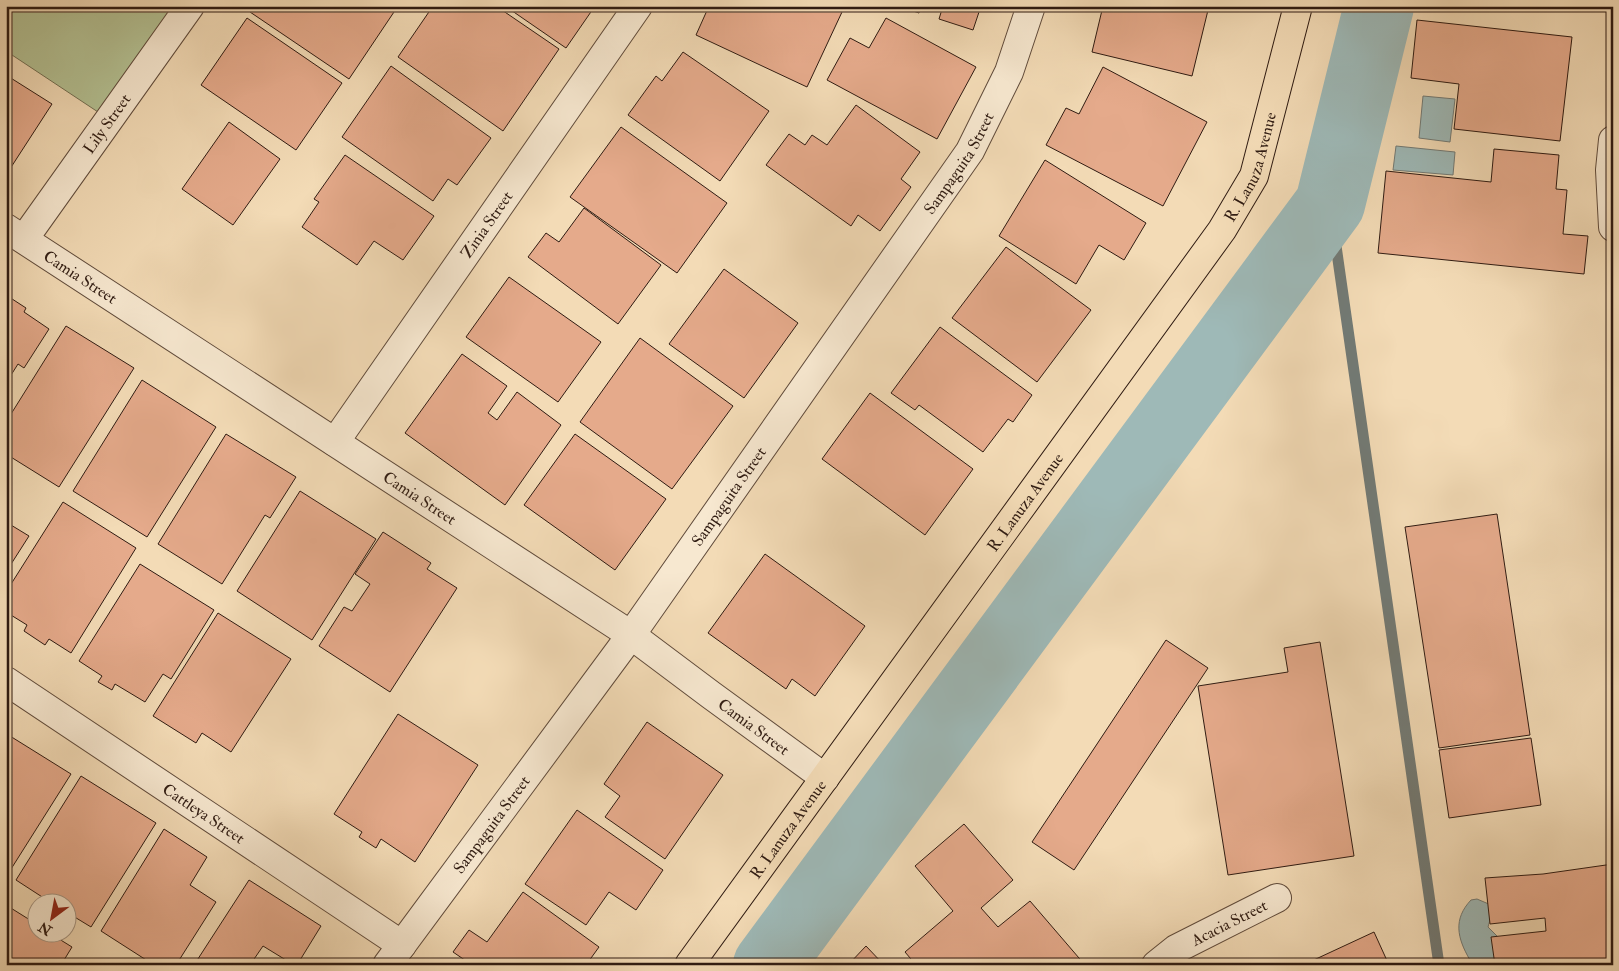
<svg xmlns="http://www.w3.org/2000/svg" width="1619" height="971" viewBox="0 0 1619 971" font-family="'IM FELL Double Pica',serif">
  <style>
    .green { fill: #b4c193; stroke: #726e52 }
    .water { fill: #9eb9b7; stroke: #727a75 }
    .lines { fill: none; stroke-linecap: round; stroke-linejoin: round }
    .stream { stroke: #727a75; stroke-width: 11 }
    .river { stroke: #9eb9b7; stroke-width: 70 }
    .building { fill: #e5aa8b; stroke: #2f1b12 }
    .minor-casing { stroke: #604b3b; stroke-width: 30 }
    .major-casing { stroke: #2f1b12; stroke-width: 30 }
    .minor { stroke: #f7e8d0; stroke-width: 28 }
    .major { stroke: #f3dbb6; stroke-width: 28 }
    .labels { text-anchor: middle; stroke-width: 4.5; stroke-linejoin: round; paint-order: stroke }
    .street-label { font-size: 16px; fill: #2f1b12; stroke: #f7e8d0 }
  </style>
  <rect width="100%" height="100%" fill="#f3dbb6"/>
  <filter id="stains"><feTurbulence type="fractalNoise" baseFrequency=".004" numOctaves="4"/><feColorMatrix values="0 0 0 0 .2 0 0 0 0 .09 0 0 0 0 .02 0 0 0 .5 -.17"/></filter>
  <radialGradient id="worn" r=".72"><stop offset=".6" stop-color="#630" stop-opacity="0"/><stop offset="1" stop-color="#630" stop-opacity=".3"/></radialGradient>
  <!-- green -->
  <path class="green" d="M 6,6 L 175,6 L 98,112 L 6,51 Z"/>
  <!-- water -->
  <g class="water">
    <path d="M 1423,96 L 1455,99 L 1450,142 L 1419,138 Z"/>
    <path d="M 1396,146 L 1455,152 L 1453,175 L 1393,170 Z"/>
    <path d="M 1477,899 L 1491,905 L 1492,913 L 1488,927 L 1498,937 L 1499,958 C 1490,966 1481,965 1470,960 C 1457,938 1453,919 1471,900 Z"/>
  </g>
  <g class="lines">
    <!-- stream -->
    <path class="stream" d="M 1330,204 L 1439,965"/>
    <!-- river -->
    <path class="river" d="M 768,965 L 1330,204 L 1379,6"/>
  </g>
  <!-- building -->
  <g class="building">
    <path d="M 255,6 L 398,6 L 349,79 L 250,12 Z"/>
    <path d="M 433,6 L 496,6 L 559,49 L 503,131 L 398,57 Z"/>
    <path d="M 505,6 L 595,6 L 566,48 Z"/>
    <path d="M 709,6 L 831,6 L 842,12 L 807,87 L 696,35 Z"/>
    <path d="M 898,6 L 921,6 L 919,13 Z"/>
    <path d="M 943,6 L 981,6 L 973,30 L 939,19 Z"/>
    <path d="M 1103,6 L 1209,6 L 1192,76 L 1092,52 Z"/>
    <path d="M 247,18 L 342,83 L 296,150 L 201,85 Z"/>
    <path d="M 886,18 L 976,67 L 937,139 L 827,80 L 850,38 L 869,48 Z"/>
    <path d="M 1417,20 L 1572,37 L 1560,141 L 1454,129 L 1459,84 L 1411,78 Z"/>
    <path d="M 683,52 L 769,111 L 720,181 L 628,115 L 656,76 L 662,81 Z"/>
    <path d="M 391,66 L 491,138 L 457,185 L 448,179 L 433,201 L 342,137 Z"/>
    <path d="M 1103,67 L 1207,122 L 1163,206 L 1046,145 L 1066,108 L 1079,114 Z"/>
    <path d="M 6,75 L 52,104 L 6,175 Z"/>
    <path d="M 856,105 L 920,152 L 901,179 L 911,187 L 880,231 L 858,215 L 851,226 L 766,165 L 789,134 L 805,145 L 812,135 L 827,145 Z"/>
    <path d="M 229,122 L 280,159 L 233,225 L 182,189 Z"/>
    <path d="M 621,127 L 727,203 L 677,273 L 570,197 Z"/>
    <path d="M 1494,149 L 1559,155 L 1556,189 L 1567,190 L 1563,234 L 1588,236 L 1584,274 L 1378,253 L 1386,171 L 1491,182 Z"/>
    <path d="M 345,155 L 434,216 L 403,260 L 374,241 L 357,265 L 302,227 L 319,202 L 314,199 Z"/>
    <path d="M 1045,160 L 1146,223 L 1124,260 L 1099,245 L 1076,284 L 999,236 Z"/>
    <path d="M 584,208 L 661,265 L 618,324 L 528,257 L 546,233 L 559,242 Z"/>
    <path d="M 1006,247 L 1091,310 L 1037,382 L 952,318 Z"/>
    <path d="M 724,269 L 798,323 L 744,398 L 669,344 Z"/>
    <path d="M 509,277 L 601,342 L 558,402 L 466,337 Z"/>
    <path d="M 6,295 L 26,308 L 24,312 L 49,329 L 24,368 L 18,364 L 6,383 Z"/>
    <path d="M 66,326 L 134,368 L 59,487 L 6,454 L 6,422 Z"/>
    <path d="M 940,327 L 1032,395 L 1013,422 L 1008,419 L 983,452 L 919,405 L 915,410 L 891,393 Z"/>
    <path d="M 640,338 L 733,406 L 672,489 L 580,422 Z"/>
    <path d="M 462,354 L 507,386 L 488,413 L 497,420 L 517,392 L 561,425 L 505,505 L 405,433 Z"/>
    <path d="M 142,380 L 216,427 L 147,537 L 73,491 Z"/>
    <path d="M 870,393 L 973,469 L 925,535 L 822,459 Z"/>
    <path d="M 226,434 L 296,477 L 270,518 L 265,515 L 222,584 L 158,544 Z"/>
    <path d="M 575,434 L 666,499 L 615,570 L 524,505 Z"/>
    <path d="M 300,491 L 376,539 L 312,640 L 237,591 Z"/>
    <path d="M 63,502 L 136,548 L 71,653 L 49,639 L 45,645 L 24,631 L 27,625 L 6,612 L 6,592 Z"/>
    <path d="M 1497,514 L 1530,735 L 1439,748 L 1405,527 Z"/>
    <path d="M 6,522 L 29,536 L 6,572 Z"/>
    <path d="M 383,532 L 431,563 L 427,569 L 457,588 L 390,692 L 319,646 L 344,607 L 352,611 L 370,584 L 355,574 Z"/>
    <path d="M 765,554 L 865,626 L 815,696 L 792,679 L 786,689 L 708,633 Z"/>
    <path d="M 140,564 L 214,610 L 171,679 L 163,674 L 145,702 L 115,684 L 112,690 L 98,682 L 102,676 L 79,661 Z"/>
    <path d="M 218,613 L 291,659 L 231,752 L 202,733 L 196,743 L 153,716 Z"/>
    <path d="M 1166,640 L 1208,668 L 1074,870 L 1032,842 Z"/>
    <path d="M 1320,642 L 1354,856 L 1228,875 L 1198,686 L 1288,672 L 1284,648 Z"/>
    <path d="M 398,714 L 478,765 L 415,862 L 381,839 L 376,848 L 359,837 L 362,832 L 334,814 Z"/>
    <path d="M 647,722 L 723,775 L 665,859 L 605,817 L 620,796 L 604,784 Z"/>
    <path d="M 10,736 L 71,774 L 6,877 L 6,742 Z"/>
    <path d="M 1531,738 L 1541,805 L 1449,818 L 1439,750 Z"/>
    <path d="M 81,776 L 156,823 L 91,927 L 68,913 L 68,904 L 53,904 L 16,880 Z"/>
    <path d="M 577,810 L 663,870 L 636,910 L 609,892 L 586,925 L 525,884 Z"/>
    <path d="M 964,824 L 1013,880 L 981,908 L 998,927 L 1030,901 L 1085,965 L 916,965 L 905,952 L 953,911 L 915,866 Z"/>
    <path d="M 164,829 L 207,857 L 190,885 L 216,902 L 176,965 L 154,965 L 101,931 Z"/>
    <path d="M 1613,864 L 1613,965 L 1495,965 L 1491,937 L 1546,931 L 1545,918 L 1490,924 L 1485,878 L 1543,874 Z"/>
    <path d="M 249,880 L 321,926 L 297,965 L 294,965 L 263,946 L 250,965 L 194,965 Z"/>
    <path d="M 523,892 L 599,947 L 586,965 L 472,965 L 453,952 L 469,930 L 487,942 Z"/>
    <path d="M 6,905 L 38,925 L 38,934 L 51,934 L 72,947 L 61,965 L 6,965 Z"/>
    <path d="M 1374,932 L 1389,965 L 1303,965 Z"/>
    <path d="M 866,946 L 884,965 L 848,965 Z"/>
  </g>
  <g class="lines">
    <!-- minor casing -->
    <g class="minor-casing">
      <g id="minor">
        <path d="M 1613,140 L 1610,170 L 1613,227"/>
        <path id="s1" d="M 6,228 L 631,635 L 711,695 L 825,778"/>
        <path id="s2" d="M 24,239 L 190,6"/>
        <path id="s3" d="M 335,442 L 638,6"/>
        <path id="s4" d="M 6,681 L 402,945"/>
        <path id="s5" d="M 387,965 L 631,635 L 970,151 L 1009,72 L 1031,6"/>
        <path id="s6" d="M 1156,965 L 1176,949 L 1277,898"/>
      </g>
    </g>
    <!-- major casing -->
    <g class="major-casing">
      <g id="major">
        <path id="s7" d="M 689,965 L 1222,230 L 1254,176 L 1298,6"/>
      </g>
    </g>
    <!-- minor -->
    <use href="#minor" class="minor"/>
    <!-- major -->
    <use href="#major" class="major"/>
  </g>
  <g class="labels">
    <!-- street labels -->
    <g class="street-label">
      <text dy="6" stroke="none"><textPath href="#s2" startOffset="142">Lily Street</textPath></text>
      <text dy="6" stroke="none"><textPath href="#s5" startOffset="985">Sampaguita Street</textPath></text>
      <text dy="6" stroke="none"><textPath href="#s7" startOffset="978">R. Lanuza Avenue</textPath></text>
      <text dy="6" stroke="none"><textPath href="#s3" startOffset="265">Zinia Street</textPath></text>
      <text dy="6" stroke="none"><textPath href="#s1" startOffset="89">Camia Street</textPath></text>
      <text dy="6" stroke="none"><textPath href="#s5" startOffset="580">Sampaguita Street</textPath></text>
      <text dy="6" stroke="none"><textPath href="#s1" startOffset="494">Camia Street</textPath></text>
      <text dy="6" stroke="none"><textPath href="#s7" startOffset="572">R. Lanuza Avenue</textPath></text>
      <text dy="6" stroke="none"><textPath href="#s1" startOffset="899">Camia Street</textPath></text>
      <text dy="6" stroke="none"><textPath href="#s4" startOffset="238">Cattleya Street</textPath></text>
      <text dy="6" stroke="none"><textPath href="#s5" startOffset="175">Sampaguita Street</textPath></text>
      <text dy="6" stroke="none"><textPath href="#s7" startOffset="168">R. Lanuza Avenue</textPath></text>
      <text dy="6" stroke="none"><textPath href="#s6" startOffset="85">Acacia Street</textPath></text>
    </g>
  </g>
  <!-- margin -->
  <rect width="1619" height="971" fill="none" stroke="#f3dbb6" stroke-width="25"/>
  <rect x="8" y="8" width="1604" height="956" fill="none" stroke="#2f1b12" stroke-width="2.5"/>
  <rect x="12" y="12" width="1594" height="946" fill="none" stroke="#2f1b12"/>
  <!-- north arrow -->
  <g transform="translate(52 918) rotate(212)"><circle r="24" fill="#f7e8d0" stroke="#a79684"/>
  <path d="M0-4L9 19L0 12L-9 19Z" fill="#8f2418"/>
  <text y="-8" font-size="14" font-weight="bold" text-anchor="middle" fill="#2f1b12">N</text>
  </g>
  <rect width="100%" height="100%" filter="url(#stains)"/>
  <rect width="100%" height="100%" fill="url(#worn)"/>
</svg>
